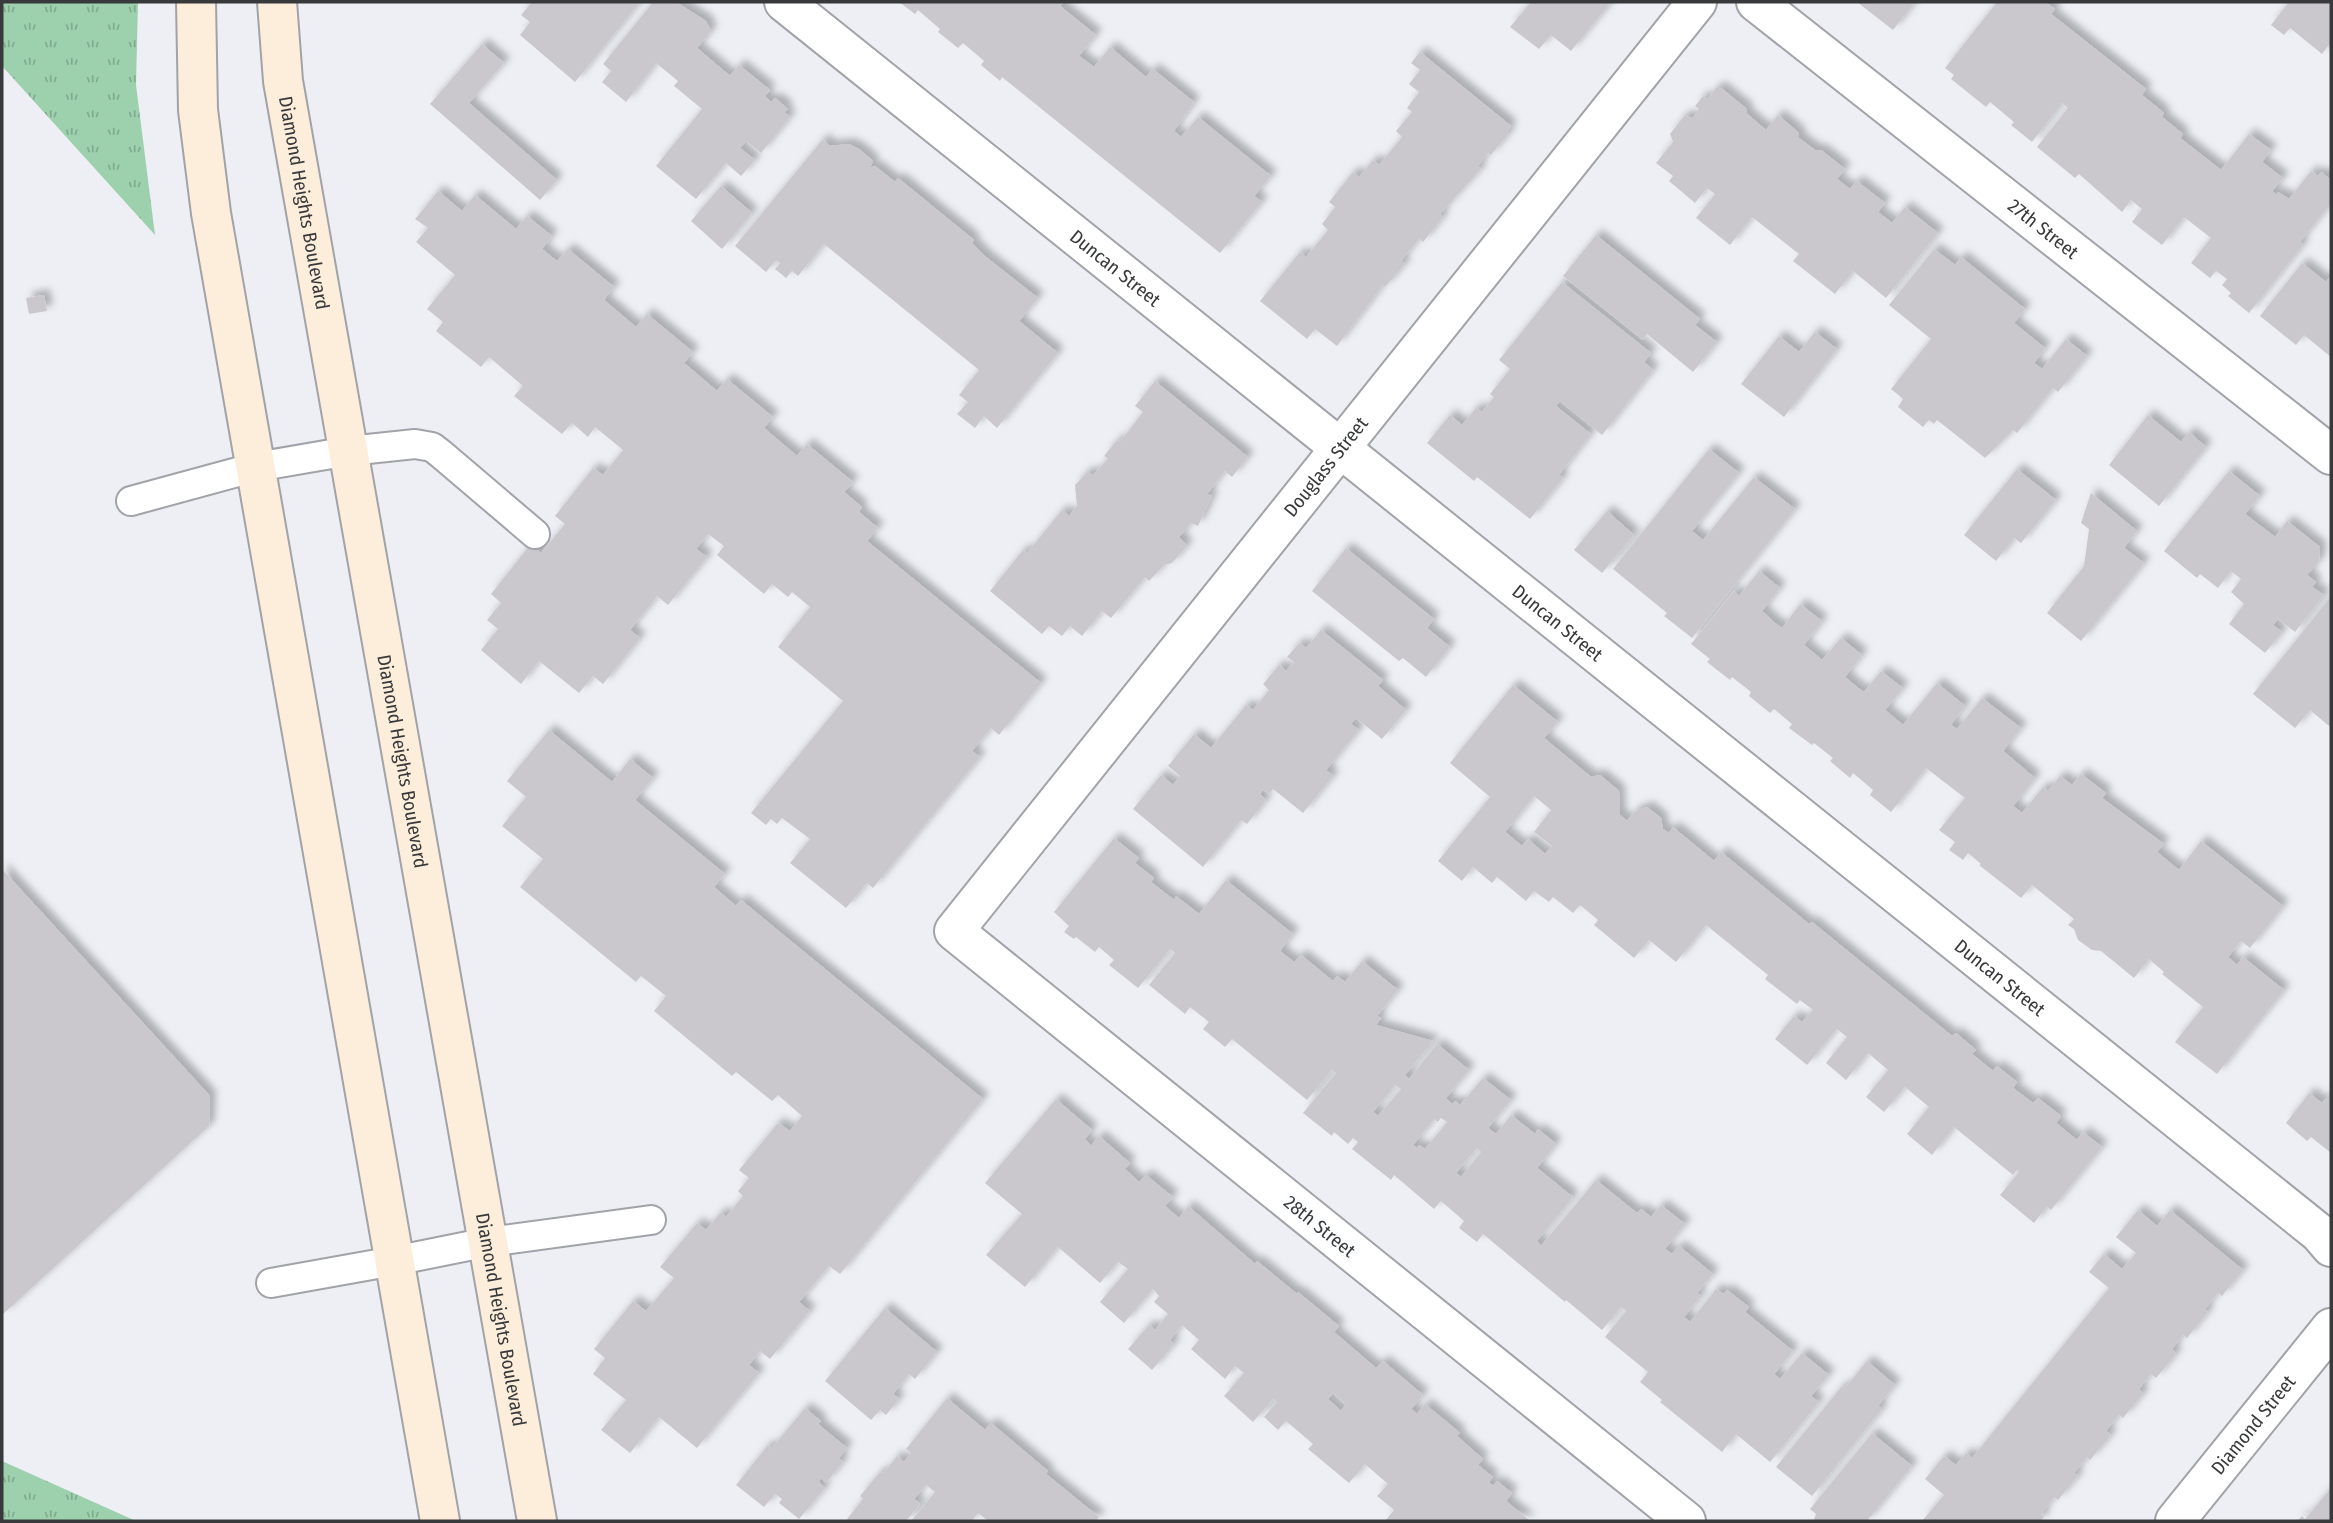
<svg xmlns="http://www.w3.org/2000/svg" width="2333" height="1523" viewBox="0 0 2333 1523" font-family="'Fira Sans Condensed',sans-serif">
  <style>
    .park { fill: url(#park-tufts) }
    .building { fill: #cac8cd; fill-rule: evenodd; filter: url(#shadow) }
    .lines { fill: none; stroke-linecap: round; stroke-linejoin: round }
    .lane-casing { stroke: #a1a3a8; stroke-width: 32 }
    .street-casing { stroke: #a1a3a8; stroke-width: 42 }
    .secondary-casing { stroke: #a1a3a8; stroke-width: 42 }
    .lane { stroke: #fff; stroke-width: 28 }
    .street { stroke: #fff; stroke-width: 38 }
    .secondary { stroke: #fdeddb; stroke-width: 38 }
    .labels { text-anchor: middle; stroke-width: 6; stroke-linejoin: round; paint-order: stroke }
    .street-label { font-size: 19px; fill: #38393b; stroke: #fcfdfe }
  </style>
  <defs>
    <pattern id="park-tufts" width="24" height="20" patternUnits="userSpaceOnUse" patternTransform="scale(1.75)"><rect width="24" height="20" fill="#9dd1ae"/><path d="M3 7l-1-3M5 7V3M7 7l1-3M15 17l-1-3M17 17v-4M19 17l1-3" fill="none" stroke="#81ab8f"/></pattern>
    <filter id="shadow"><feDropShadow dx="6" dy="-6" stdDeviation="3.5" flood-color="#0004"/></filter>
  </defs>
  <rect width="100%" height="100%" fill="#edeff5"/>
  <!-- park -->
  <g class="park">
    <path d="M 2,2 L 138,2 L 136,85 L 155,235 L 2,66 Z"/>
    <path d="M 2,1461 L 136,1521 L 2,1521 Z"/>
  </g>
  <!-- building -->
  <g class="building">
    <path d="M 532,2 L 640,2 L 575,82 L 520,35 L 530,22 L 521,15 Z"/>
    <path d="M 653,2 L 676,2 L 706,21 L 711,31 L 697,48 L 730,76 L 739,65 L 770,90 L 765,96 L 771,102 L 775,98 L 788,109 L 784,112 L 790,117 L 761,153 L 746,141 L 740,148 L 755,160 L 741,176 L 726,163 L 696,199 L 656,166 L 702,109 L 674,86 L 678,81 L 656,63 L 626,102 L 602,82 L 611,71 L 603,64 Z"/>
    <path d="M 899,2 L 1064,2 L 1060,6 L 1096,35 L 1079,56 L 1094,67 L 1110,47 L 1146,77 L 1153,69 L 1194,102 L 1174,131 L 1181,137 L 1198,117 L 1271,176 L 1254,196 L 1262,202 L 1220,253 L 1002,77 L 1000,81 L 981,65 L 984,61 L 963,43 L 958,48 L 938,32 L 940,29 L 918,10 L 915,14 Z"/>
    <path d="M 1531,2 L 1611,2 L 1571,51 L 1551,35 L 1539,49 L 1510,27 Z"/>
    <path d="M 1857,2 L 1915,2 L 1893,30 Z"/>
    <path d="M 1997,2 L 2045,2 L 2055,9 L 2051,14 L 2146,89 L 2142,95 L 2164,113 L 2162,117 L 2183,134 L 2180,138 L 2221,170 L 2249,134 L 2271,150 L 2262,162 L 2283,178 L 2272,191 L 2277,195 L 2278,192 L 2289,199 L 2311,171 L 2318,176 L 2321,172 L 2331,180 L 2331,203 L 2300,242 L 2303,245 L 2249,313 L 2228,296 L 2231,293 L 2222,285 L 2227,279 L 2216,271 L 2210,278 L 2191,263 L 2211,238 L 2184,217 L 2162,245 L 2132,222 L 2142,209 L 2131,200 L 2122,212 L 2079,174 L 2075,178 L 2037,147 L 2068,108 L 2062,103 L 2032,142 L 2011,125 L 2014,122 L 1990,102 L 1986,107 L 1951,79 L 1954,75 L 1945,68 Z"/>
    <path d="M 2289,2 L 2331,2 L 2331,42 L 2322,54 L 2290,28 L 2284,35 L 2271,25 Z"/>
    <path d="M 482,44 L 504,63 L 469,103 L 557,180 L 540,200 L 430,104 Z"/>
    <path d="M 1420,52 L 1511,126 L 1507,131 L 1509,133 L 1491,155 L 1488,153 L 1478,166 L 1481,169 L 1440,214 L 1443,217 L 1423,242 L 1419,239 L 1401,261 L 1405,264 L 1385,287 L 1383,285 L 1337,346 L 1315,329 L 1307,339 L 1260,301 L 1300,252 L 1306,257 L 1328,230 L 1322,224 L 1335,207 L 1329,202 L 1353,172 L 1359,177 L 1373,160 L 1379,165 L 1402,137 L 1396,131 L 1412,112 L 1407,108 L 1419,92 L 1409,84 L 1420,70 L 1411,63 Z"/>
    <path d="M 1716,88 L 1721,88 L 1747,109 L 1746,113 L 1766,130 L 1778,115 L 1799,133 L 1799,138 L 1815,150 L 1821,150 L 1845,169 L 1837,179 L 1850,189 L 1857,181 L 1885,203 L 1878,212 L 1892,223 L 1905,207 L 1938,233 L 1886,298 L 1853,271 L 1835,294 L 1793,261 L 1799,254 L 1752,217 L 1730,245 L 1696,218 L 1715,194 L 1707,188 L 1695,203 L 1669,181 L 1673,176 L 1656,163 L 1673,142 L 1670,134 L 1684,116 L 1693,118 L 1699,109 L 1695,106 L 1703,96 L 1707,100 Z"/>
    <path d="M 823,139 L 830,146 L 849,144 L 859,149 L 873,161 L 870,168 L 875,166 L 895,182 L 898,178 L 974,240 L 972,243 L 986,257 L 1038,298 L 1019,321 L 1058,353 L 997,428 L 984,416 L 975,428 L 957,414 L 968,402 L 959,395 L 979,370 L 824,244 L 798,276 L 792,271 L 786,278 L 775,269 L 780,263 L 776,260 L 766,272 L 735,246 Z"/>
    <path d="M 721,186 L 752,213 L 722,249 L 691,221 Z"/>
    <path d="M 438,191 L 462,211 L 475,195 L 516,229 L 527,216 L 552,236 L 542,249 L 557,261 L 568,249 L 614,287 L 604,300 L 636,327 L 647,314 L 693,352 L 684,363 L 717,391 L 727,379 L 773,417 L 764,428 L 797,456 L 807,444 L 853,482 L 844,492 L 862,507 L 859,512 L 878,528 L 867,541 L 1041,683 L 999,735 L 991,728 L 972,751 L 980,757 L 873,888 L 867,883 L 846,908 L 790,863 L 810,839 L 782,818 L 777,824 L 771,819 L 766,825 L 751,813 L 843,701 L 778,647 L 810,607 L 792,592 L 788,597 L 772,584 L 764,594 L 717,555 L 724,546 L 708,534 L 696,549 L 707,557 L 668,605 L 657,596 L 630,630 L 640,638 L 603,684 L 593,676 L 579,693 L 539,661 L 521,684 L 481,650 L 498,629 L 487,620 L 501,603 L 491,594 L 530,545 L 541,553 L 565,524 L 555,516 L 593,468 L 603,475 L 623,450 L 595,427 L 588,437 L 572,423 L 562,434 L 514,396 L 523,386 L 489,357 L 481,367 L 436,331 L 443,322 L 427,309 L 455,275 L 416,242 L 428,228 L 415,219 Z"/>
    <path d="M 1596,235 L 1700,319 L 1695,325 L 1717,342 L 1693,372 L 1647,334 L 1643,340 L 1563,276 Z"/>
    <path d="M 1934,249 L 1955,265 L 1961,257 L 2025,309 L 2014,323 L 2045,348 L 2034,363 L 2042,369 L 2066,339 L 2087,356 L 2058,392 L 2053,388 L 2017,433 L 2013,430 L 1985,458 L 1937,420 L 1934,424 L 1929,420 L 1923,427 L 1898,407 L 1903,399 L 1891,389 L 1931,339 L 1889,305 Z"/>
    <path d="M 2302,263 L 2326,282 L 2329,278 L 2331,280 L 2331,357 L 2304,335 L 2296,345 L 2260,316 Z"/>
    <path d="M 1562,282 L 1651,353 L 1644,362 L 1653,370 L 1602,435 L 1560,401 L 1556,406 L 1591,434 L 1559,475 L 1563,478 L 1530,519 L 1477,477 L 1474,481 L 1427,443 L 1450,415 L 1462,425 L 1476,408 L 1482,412 L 1494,397 L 1490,394 L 1510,369 L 1499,360 Z"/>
    <path d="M 44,295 L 47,311 L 29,314 L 26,298 Z"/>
    <path d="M 1815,332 L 1837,349 L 1784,417 L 1741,384 L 1779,336 L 1799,352 Z"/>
    <path d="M 1155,381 L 1248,457 L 1232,477 L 1225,471 L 1207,494 L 1212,496 L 1198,526 L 1191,523 L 1179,537 L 1187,546 L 1172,563 L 1164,565 L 1149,581 L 1145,577 L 1111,618 L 1102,611 L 1082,636 L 1070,626 L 1062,636 L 1049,626 L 1042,634 L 990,591 L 1023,550 L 1027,553 L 1062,510 L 1069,516 L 1077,506 L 1075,485 L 1087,472 L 1093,475 L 1108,459 L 1104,456 L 1117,440 L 1120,442 L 1143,412 L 1135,406 Z"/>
    <path d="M 2148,415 L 2181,442 L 2189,432 L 2206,447 L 2159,506 L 2109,465 Z"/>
    <path d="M 1709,449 L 1739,473 L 1692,531 L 1703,540 L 1754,477 L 1795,509 L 1692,638 L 1664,616 L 1667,613 L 1613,569 Z"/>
    <path d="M 2017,469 L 2056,500 L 2021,543 L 2014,538 L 1996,561 L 1964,535 Z"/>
    <path d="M 2229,471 L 2260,496 L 2245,514 L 2275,537 L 2287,521 L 2320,547 L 2319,561 L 2307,575 L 2316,582 L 2312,587 L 2324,595 L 2295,632 L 2278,619 L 2273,625 L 2282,632 L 2265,653 L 2229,624 L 2244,604 L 2231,592 L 2241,579 L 2231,571 L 2218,588 L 2200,574 L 2197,578 L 2164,551 Z"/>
    <path d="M 2091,493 L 2137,531 L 2124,548 L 2144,563 L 2081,641 L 2047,613 L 2084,566 L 2089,529 L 2081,523 Z"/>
    <path d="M 1607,511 L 1634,535 L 1602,573 L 1574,550 Z"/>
    <path d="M 1346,548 L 1434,619 L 1427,628 L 1450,647 L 1426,677 L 1403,658 L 1399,661 L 1312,591 Z"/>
    <path d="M 1759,571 L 1780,588 L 1762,611 L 1775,623 L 1782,628 L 1800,604 L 1822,621 L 1804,645 L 1822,660 L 1841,638 L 1862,655 L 1845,677 L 1858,688 L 1864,692 L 1881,671 L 1903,688 L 1885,710 L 1903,725 L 1937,683 L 1965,706 L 1951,725 L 1957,729 L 1982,698 L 2021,728 L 2003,751 L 2035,778 L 2013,806 L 2022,813 L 2043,787 L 2048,791 L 2060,776 L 2072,785 L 2081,774 L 2106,793 L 2102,798 L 2164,844 L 2157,852 L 2179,870 L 2201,841 L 2283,906 L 2250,948 L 2241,941 L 2228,957 L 2237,965 L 2243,957 L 2284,990 L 2217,1074 L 2175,1042 L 2203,1007 L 2162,974 L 2164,972 L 2149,959 L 2134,978 L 2101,951 L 2092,950 L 2078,940 L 2074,929 L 2068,925 L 2074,919 L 2032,885 L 2021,898 L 1979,865 L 1981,864 L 1968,853 L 1963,860 L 1949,850 L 1955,842 L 1939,830 L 1965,798 L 1926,768 L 1891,812 L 1870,795 L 1873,790 L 1853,773 L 1850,778 L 1830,761 L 1833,758 L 1814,743 L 1812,745 L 1789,728 L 1792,724 L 1774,709 L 1770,713 L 1749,696 L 1751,692 L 1732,677 L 1730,680 L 1707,662 L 1710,659 L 1691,644 L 1734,591 L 1739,596 Z"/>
    <path d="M 2331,596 L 2331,723 L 2329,726 L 2310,710 L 2295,728 L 2253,694 Z"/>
    <path d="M 1321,630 L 1383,680 L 1378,686 L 1406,710 L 1382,739 L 1356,718 L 1351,724 L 1359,730 L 1326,770 L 1333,776 L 1303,813 L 1273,789 L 1269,794 L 1263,790 L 1260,794 L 1266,800 L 1247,824 L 1241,820 L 1203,867 L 1133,809 L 1161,775 L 1173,785 L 1180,776 L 1168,766 L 1194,734 L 1211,748 L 1246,705 L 1253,710 L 1269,690 L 1263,684 L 1279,665 L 1286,671 L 1294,662 L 1287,657 L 1299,643 L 1306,648 Z"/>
    <path d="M 1513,685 L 1558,722 L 1544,738 L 1591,777 L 1600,775 L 1619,791 L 1620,815 L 1627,821 L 1634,812 L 1647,807 L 1661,818 L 1663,829 L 1669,833 L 1673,827 L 1714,861 L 1721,852 L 1809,924 L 1812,922 L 1952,1036 L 1956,1033 L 1976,1050 L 1972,1054 L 1993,1071 L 1997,1066 L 2017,1082 L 2013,1088 L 2033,1103 L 2038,1098 L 2061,1116 L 2056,1123 L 2077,1140 L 2083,1132 L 2102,1147 L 2051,1210 L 2047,1206 L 2034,1223 L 2000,1195 L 2019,1172 L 2017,1170 L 2013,1175 L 1954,1127 L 1932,1155 L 1907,1134 L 1929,1107 L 1905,1087 L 1884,1112 L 1866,1097 L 1888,1070 L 1868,1053 L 1846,1080 L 1826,1063 L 1847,1037 L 1837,1029 L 1807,1065 L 1775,1039 L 1794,1016 L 1802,1022 L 1813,1010 L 1800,1000 L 1797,1004 L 1765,979 L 1768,975 L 1706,925 L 1676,962 L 1649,940 L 1634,958 L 1594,925 L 1598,920 L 1580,905 L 1573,913 L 1553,897 L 1549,902 L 1534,891 L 1526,901 L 1497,877 L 1492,883 L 1473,867 L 1462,881 L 1438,861 L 1490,797 L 1450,763 ZM 1534,796 L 1551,810 L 1534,832 L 1552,846 L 1545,854 L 1528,839 L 1522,846 L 1505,832 Z"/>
    <path d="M 549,730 L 612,782 L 630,759 L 653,778 L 635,800 L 725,874 L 714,887 L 736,906 L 741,900 L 983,1099 L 840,1274 L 829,1266 L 799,1302 L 810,1311 L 770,1359 L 760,1351 L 749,1365 L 759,1373 L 697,1448 L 659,1417 L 630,1453 L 601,1430 L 626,1400 L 593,1374 L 605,1358 L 594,1349 L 633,1301 L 646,1311 L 674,1278 L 660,1267 L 697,1223 L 706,1230 L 721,1212 L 726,1217 L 743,1196 L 738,1191 L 749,1178 L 739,1170 L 778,1123 L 790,1131 L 802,1116 L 778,1095 L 772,1101 L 736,1072 L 732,1076 L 654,1011 L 666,996 L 641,976 L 636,982 L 520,887 L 543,859 L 502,826 L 526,797 L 507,781 Z"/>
    <path d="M 1114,838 L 1139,858 L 1135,863 L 1154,878 L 1151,882 L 1174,900 L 1176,896 L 1199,914 L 1226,880 L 1293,934 L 1280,951 L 1294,962 L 1301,955 L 1333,981 L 1337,976 L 1345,982 L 1362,961 L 1398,990 L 1377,1016 L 1381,1018 L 1376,1025 L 1433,1041 L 1405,1075 L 1409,1079 L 1437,1044 L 1469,1070 L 1446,1098 L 1452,1104 L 1455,1101 L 1460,1105 L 1483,1078 L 1511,1100 L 1488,1128 L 1496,1134 L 1511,1115 L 1535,1134 L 1538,1129 L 1556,1144 L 1537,1168 L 1573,1197 L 1537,1241 L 1541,1246 L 1596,1180 L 1637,1213 L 1641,1209 L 1651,1217 L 1661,1205 L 1685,1224 L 1665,1249 L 1672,1254 L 1679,1246 L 1713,1274 L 1697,1293 L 1701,1296 L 1684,1317 L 1690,1322 L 1716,1289 L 1723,1294 L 1727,1290 L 1749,1307 L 1745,1312 L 1793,1351 L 1774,1374 L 1780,1379 L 1802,1353 L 1829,1375 L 1811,1396 L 1819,1402 L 1770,1462 L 1736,1434 L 1722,1452 L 1660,1402 L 1662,1400 L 1640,1382 L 1648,1372 L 1605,1337 L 1626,1311 L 1621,1307 L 1602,1330 L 1566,1300 L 1565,1302 L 1483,1234 L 1477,1242 L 1459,1228 L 1464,1221 L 1441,1201 L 1434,1209 L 1394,1175 L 1391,1180 L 1352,1149 L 1358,1142 L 1353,1138 L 1348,1144 L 1334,1132 L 1332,1136 L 1303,1113 L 1336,1073 L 1332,1070 L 1307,1100 L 1232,1039 L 1225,1047 L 1203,1029 L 1209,1022 L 1190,1007 L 1185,1014 L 1149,985 L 1175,953 L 1170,949 L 1138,988 L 1109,965 L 1114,960 L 1099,947 L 1095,952 L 1076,937 L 1074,939 L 1064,932 L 1069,926 L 1054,912 ZM 1395,1085 L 1401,1089 L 1378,1116 L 1373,1112 ZM 1441,1118 L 1447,1122 L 1425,1149 L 1419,1145 L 1417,1148 L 1413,1145 L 1434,1119 L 1438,1122 ZM 1477,1148 L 1481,1152 L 1461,1177 L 1456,1173 Z"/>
    <path d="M 2,869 L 210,1096 L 209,1126 L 2,1315 Z"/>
    <path d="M 2331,1092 L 2331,1153 L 2311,1137 L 2307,1141 L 2286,1123 L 2309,1093 L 2322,1103 Z"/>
    <path d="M 1056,1099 L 1092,1130 L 1085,1139 L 1091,1146 L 1099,1136 L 1130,1163 L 1125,1169 L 1139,1182 L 1146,1175 L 1173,1197 L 1165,1206 L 1179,1218 L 1188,1206 L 1255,1264 L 1257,1261 L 1297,1294 L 1298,1292 L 1339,1326 L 1334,1332 L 1376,1368 L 1383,1361 L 1423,1395 L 1411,1409 L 1417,1414 L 1425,1404 L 1460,1433 L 1457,1436 L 1483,1459 L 1478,1465 L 1493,1477 L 1489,1482 L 1493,1486 L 1497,1481 L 1512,1493 L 1506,1501 L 1530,1521 L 1385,1521 L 1394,1510 L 1377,1496 L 1388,1484 L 1365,1464 L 1349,1483 L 1308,1449 L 1313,1444 L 1286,1421 L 1278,1430 L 1264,1417 L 1277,1402 L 1273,1399 L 1253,1422 L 1224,1396 L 1244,1373 L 1235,1366 L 1225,1379 L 1191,1349 L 1199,1340 L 1182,1325 L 1170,1340 L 1174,1344 L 1152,1370 L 1128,1349 L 1149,1325 L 1155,1330 L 1168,1314 L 1154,1302 L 1159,1296 L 1153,1289 L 1124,1323 L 1100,1302 L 1128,1269 L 1118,1262 L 1100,1283 L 1058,1247 L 1025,1287 L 986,1255 L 1022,1214 L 985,1183 ZM 1333,1393 L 1346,1404 L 1341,1411 L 1328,1399 Z"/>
    <path d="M 2138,1210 L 2157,1226 L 2170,1210 L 2243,1270 L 2222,1296 L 2218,1293 L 2205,1309 L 2208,1312 L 2187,1338 L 2183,1335 L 2172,1349 L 2176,1354 L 2156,1378 L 2151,1374 L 2139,1389 L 2143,1394 L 2123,1418 L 2119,1415 L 2106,1431 L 2111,1435 L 2090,1460 L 2087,1457 L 2074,1473 L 2078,1476 L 2058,1500 L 2054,1497 L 2041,1514 L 2044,1517 L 2041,1521 L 1922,1521 L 1944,1495 L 1925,1479 L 1944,1456 L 1956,1465 L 1966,1453 L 1972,1458 L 2109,1288 L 2089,1272 L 2104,1254 L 2122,1269 L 2136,1253 L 2116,1237 Z"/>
    <path d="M 885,1308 L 937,1352 L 915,1379 L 909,1374 L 893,1394 L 899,1399 L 886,1415 L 880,1410 L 871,1420 L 825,1381 Z"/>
    <path d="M 1867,1361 L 1895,1385 L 1878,1406 L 1882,1409 L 1812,1496 L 1776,1467 L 1842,1386 L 1844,1389 Z"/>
    <path d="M 947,1398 L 985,1430 L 991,1423 L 1048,1471 L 1046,1474 L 1099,1517 L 1096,1521 L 988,1521 L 978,1513 L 972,1521 L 911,1521 L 935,1492 L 926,1485 L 914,1499 L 920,1504 L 906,1521 L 850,1521 L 847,1519 L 863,1499 L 860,1496 L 880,1472 L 883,1474 L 897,1456 L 904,1462 L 911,1453 L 906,1449 Z"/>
    <path d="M 805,1408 L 821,1421 L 818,1424 L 847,1448 L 839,1458 L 843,1462 L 826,1483 L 821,1478 L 819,1482 L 825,1488 L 799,1519 L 779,1503 L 782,1499 L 775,1494 L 764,1507 L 736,1485 L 768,1445 L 771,1449 Z"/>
    <path d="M 1872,1433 L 1912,1466 L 1867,1521 L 1817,1521 L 1814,1519 L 1816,1514 L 1810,1509 Z"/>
    <path d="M 2331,1488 L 2331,1521 L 2297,1521 L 2302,1516 L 2305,1519 Z"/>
  </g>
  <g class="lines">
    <!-- lane casing -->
    <g class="lane-casing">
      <g id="lane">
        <path d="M 131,501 L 256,467 L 349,451 L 415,444 L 432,447 L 441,454 L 535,534"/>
        <path d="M 271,1283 L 394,1261 L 488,1242 L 651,1220"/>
      </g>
    </g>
    <!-- street casing -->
    <g class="street-casing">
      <g id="street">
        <path id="s1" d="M 784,2 L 2319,1233 L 2331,1247"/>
        <path id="s2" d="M 1756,2 L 2331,455"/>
        <path id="s3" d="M 1686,1521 L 954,931 L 1697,2"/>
        <path id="s4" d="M 2175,1521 L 2331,1328"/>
      </g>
    </g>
    <!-- secondary casing -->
    <g class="secondary-casing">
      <g id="secondary">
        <path d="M 196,2 L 198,110 L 211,213 L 440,1521"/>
        <path id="s5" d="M 277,2 L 283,81 L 537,1521"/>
      </g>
    </g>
    <!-- lane -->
    <use href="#lane" class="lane"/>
    <!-- street -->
    <use href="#street" class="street"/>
    <!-- secondary -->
    <use href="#secondary" class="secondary"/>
  </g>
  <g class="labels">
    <!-- street labels -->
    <g class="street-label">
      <text dy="7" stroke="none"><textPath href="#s5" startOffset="203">Diamond Heights Boulevard</textPath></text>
      <text dy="7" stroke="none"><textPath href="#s2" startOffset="366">27th Street</textPath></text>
      <text dy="7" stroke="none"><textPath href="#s1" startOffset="425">Duncan Street</textPath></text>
      <text dy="7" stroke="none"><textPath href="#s3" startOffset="1535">Douglass Street</textPath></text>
      <text dy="7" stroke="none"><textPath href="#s1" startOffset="992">Duncan Street</textPath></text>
      <text dy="7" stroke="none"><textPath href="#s5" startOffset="770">Diamond Heights Boulevard</textPath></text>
      <text dy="7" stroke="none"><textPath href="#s1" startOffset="1559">Duncan Street</textPath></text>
      <text transform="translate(1320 1226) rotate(39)" y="7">28th Street</text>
      <text dy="7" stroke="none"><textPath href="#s5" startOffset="1337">Diamond Heights Boulevard</textPath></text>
      <text dy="7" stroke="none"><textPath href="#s4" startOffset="124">Diamond Street</textPath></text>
    </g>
  </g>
  <!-- border -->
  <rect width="2333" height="1523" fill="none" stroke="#38393b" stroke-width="7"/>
</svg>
